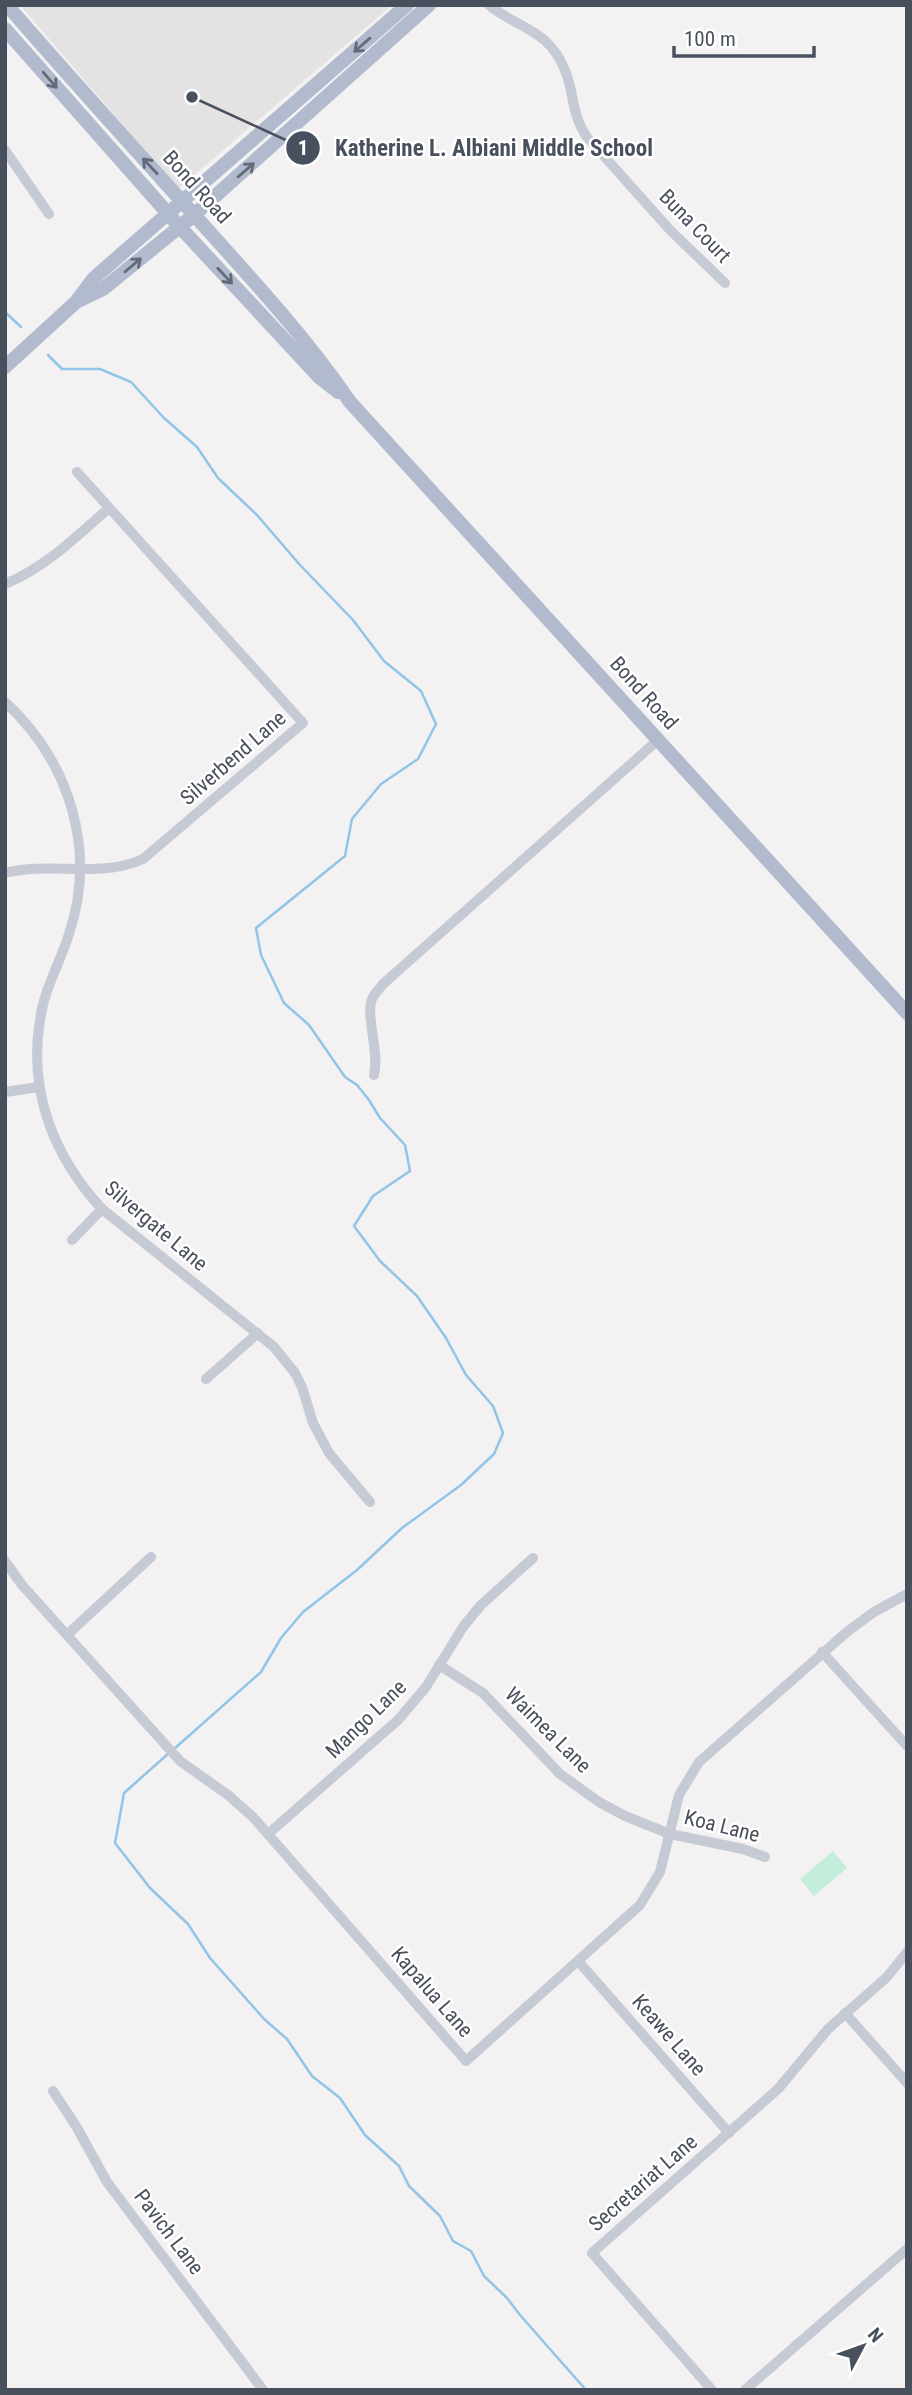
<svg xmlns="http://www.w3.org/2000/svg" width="912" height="2395" viewBox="0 0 912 2395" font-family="'Roboto Condensed',sans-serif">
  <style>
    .education { fill: #e4e2e2 }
    .green { fill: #c2eedb }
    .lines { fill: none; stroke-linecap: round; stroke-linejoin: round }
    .stream { stroke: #91c5e8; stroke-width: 2.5 }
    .minor { stroke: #c5cad4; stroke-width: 10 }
    .major { stroke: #b2bace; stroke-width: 14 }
    .oneway { stroke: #636a79 }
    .labels { text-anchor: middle; stroke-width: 5; stroke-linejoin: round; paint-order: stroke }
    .street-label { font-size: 21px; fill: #49505d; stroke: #fff }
    .leader { fill: none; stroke: #49505d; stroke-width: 2.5 }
    .callout-dot { fill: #49505d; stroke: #fff; stroke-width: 2.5 }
    .mark-label { font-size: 21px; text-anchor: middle; font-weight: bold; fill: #fff }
    .callout-label { font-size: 23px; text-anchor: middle; font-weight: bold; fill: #49505d; stroke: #fff; stroke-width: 5; stroke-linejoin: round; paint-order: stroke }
  </style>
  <rect width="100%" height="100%" fill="#f3f1f1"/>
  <!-- education -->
  <path class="education" d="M 20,5 L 392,5 L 178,189 Z"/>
  <!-- green -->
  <path class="green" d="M 833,1851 L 847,1868 L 814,1896 L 800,1879 Z"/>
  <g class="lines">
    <!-- stream -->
    <g class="stream">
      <path d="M 5,312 L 21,327"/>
      <path d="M 48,355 L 62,369 L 100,369 L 131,382 L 164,418 L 197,447 L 218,478 L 257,515 L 300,565 L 353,620 L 384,661 L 421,691 L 436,724 L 418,759 L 381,784 L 352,819 L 345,856 L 256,928 L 261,955 L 284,1003 L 309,1025 L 345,1077 L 357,1085 L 369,1100 L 380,1118 L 405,1145 L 410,1171 L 373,1196 L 354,1226 L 380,1261 L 417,1296 L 446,1338 L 466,1375 L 493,1406 L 503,1433 L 494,1454 L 461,1485 L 402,1528 L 357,1570 L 303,1612 L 281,1638 L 261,1672 L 174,1749"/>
      <path d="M 169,1753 L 124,1793 L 115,1843 L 150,1888 L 188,1924 L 210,1958 L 264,2019 L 287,2039 L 312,2076 L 340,2098 L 365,2135 L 399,2166 L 409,2186 L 440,2216 L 453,2241 L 471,2251 L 484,2276 L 507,2298 L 520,2315 L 586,2390"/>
    </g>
    <!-- minor -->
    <g class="minor">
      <path d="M 489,5 C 520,30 550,29 566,73 C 574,94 572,115 586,136 L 670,230 L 725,283"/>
      <path d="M 5,150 L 49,214"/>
      <path d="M 5,584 C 45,568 77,536 109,508"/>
      <path d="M 5,702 C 70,762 97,850 69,934 C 60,963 44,989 40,1020 C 28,1092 54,1157 102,1209 L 274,1347 L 295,1373 L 302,1387 L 313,1423 L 329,1453 L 370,1502"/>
      <path d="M 5,873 C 51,861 99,879 143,859 L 303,723 L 77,472"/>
      <path d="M 374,1075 C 380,1052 364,1012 373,997 C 375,993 380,988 383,984 L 658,740"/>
      <path d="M 5,1092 L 39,1087"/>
      <path d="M 72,1240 L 102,1209"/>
      <path d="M 206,1379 L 258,1333"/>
      <path d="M 5,1561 L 22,1585 L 180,1761 L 228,1795 L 253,1817 L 466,2061 L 640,1905 L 660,1872 L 679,1795 L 699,1762 L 848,1631 L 874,1612 L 907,1594"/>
      <path d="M 68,1634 L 151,1557"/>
      <path d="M 822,1652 L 907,1746"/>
      <path d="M 439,1665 L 483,1693 L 560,1774 L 599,1802 L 625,1816 L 670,1834 L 743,1849 L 765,1857"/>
      <path d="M 268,1834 L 398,1720 L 426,1687 L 463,1627 L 481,1605 L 533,1558"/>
      <path d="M 579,1962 L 729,2133"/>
      <path d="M 845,2013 L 907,2083"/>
      <path d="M 53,2091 L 76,2126 L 107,2182 L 263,2390"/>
      <path d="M 712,2390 L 592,2253 L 778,2089 L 828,2029 L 887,1977 L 907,1952"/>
      <path d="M 745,2390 L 907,2249"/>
    </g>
    <!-- major -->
    <g class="major">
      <path d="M 7,5 C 69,77 133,147 196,217 C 250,277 304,335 350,402 L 907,1013"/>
      <path d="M 5,29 L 179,226 L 319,377 L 338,392"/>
      <path d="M 78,301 L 103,289 L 194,215 L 429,5"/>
      <path d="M 5,367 L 76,302 L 94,278 L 407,5"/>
    </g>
  </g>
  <!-- one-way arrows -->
  <defs><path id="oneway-shaft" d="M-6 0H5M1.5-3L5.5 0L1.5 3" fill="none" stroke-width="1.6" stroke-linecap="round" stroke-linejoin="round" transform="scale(1.75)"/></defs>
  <g class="oneway">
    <use href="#oneway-shaft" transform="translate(362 45) rotate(139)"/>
    <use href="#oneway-shaft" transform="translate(50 80) rotate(49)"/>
    <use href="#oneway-shaft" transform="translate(150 166) rotate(-133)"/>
    <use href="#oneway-shaft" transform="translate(246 170) rotate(-41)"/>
    <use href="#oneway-shaft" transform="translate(133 265) rotate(-40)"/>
    <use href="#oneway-shaft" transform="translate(225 276) rotate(47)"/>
  </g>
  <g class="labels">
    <!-- street labels -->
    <g class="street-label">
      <text transform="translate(197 187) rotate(48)" y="7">Bond Road</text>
      <text transform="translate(695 226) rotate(46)" y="7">Buna Court</text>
      <text transform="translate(644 693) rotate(48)" y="7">Bond Road</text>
      <text transform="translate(233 758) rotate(-41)" y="7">Silverbend Lane</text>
      <text transform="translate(156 1226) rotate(40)" y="7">Silvergate Lane</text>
      <text transform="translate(366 1719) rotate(-44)" y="7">Mango Lane</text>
      <text transform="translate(548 1730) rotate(45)" y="7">Waimea Lane</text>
      <text transform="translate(722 1826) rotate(14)" y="7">Koa Lane</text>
      <text transform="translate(432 1992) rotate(49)" y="7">Kapalua Lane</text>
      <text transform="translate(669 2035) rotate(49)" y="7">Keawe Lane</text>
      <text transform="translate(643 2183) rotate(-41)" y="7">Secretariat Lane</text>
      <text transform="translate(169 2232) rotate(53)" y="7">Pavich Lane</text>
    </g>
  </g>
  <!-- callouts -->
  <path class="leader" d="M192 97L303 148"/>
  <g class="callout-dot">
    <circle cx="192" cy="97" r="7"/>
    <circle cx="303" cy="148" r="18"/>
  </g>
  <g class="mark-label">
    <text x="303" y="155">1</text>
  </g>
  <g class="callout-label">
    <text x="494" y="156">Katherine L. Albiani Middle School</text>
  </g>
  <!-- border -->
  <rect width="912" height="2395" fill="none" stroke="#49505d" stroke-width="14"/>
  <!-- north arrow -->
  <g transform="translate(863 2346) rotate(49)" stroke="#ffffff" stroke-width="5" paint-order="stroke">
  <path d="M0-5L12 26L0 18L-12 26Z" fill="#49505d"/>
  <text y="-10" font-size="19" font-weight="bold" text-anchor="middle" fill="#49505d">N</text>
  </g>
  <!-- scale -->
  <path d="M674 46v10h140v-10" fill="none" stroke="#49505d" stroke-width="3.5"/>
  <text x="684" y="46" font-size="21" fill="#49505d" stroke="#ffffff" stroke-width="5" paint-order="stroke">100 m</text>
</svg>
